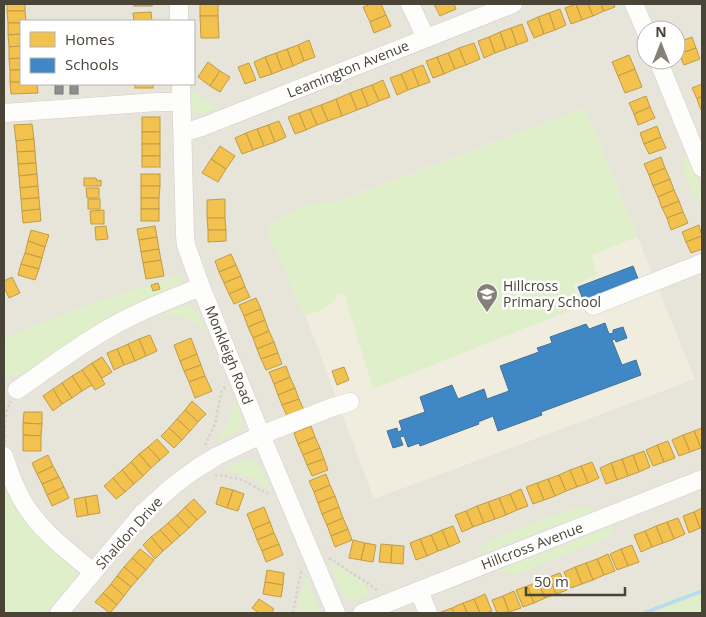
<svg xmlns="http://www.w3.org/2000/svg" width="706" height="617" viewBox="0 0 706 617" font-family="'Open Sans',sans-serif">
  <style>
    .residential { fill: #e7e4d9; fill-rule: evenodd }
    .education { fill: #f1edde }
    .green { fill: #dfefca }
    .homes { fill: #f2c14e; stroke: #c09c47 }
    .schools { fill: #3f88c5; stroke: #42749a }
    .industry { fill: #8d8d92; stroke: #797777 }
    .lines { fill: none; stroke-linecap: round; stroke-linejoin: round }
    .stream { stroke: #badaf3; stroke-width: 4 }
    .minor-casing { stroke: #d1cfc9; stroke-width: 19 }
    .path { stroke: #d3d2cb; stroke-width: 2.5; stroke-dasharray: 2.5 2.5; stroke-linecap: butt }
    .minor { stroke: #fdfdfc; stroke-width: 18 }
    .labels { text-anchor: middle; stroke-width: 5; stroke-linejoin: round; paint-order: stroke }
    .street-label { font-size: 14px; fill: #4a4437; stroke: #fff }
    .poi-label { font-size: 14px; fill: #4a4437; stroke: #fff; text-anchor: start }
  </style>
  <rect width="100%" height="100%" fill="#f3f2ec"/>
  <!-- residential -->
  <path class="residential" d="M 4,4 L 702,4 L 702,588 L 636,613 L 4,613 ZM 21,21 L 194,21 L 194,84 L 21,84 ZM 646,30 L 676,30 L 676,60 L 646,60 Z"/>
  <!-- education -->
  <path class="education" d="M 585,108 L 695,379 L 374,499 L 272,226 Z"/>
  <!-- green -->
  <g class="green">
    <path d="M 191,90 L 217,108 L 200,114 C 188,111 191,100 191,90 Z"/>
    <path d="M 585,108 L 637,237 L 591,255 L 597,275 L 573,285 L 581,306 L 373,389 L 344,294 L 340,295 L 339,292 C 331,308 322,310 306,316 L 303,314 L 280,260 L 270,242 L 268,232 L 270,225 C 283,216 314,199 331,202 L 332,204 Z"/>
    <path d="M 687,154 L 702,191 L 702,202 L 694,197 L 683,170 L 686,155 Z"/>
    <path d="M 181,274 L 181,283 L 113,314 L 22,375 L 11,376 L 4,381 L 4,338 L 84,306 Z"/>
    <path d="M 185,305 C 197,306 201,323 206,332 C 202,330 198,325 193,322 C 183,315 173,315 161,315 Z"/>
    <path d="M 234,399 C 237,405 243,418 243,423 C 242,431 223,439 217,443 L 217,441 L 229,423 L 233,401 Z"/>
    <path d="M 247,459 C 260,459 265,479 271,490 L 269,490 L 258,480 L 246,476 L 222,469 Z"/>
    <path d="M 4,474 L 73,564 L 75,572 L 73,581 L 46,613 L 4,613 Z"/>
    <path d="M 579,506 L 594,510 L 595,511 L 480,554 L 479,552 L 488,541 Z"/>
    <path d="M 613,526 L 614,528 L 605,539 L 515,575 L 499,571 L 499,570 Z"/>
    <path d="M 333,563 L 358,579 L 363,581 L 369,594 C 360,598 351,604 343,596 L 329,564 Z"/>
    <path d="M 305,575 L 318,606 L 318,611 L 316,613 L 299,613 L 299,605 L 300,595 Z"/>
    <path d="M 702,587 L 702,613 L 634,613 Z"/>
  </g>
  <!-- homes -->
  <g class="homes">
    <rect x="7" y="4" width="18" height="7"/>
    <rect x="134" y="4" width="18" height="2"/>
    <rect x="200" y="4" width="18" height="12"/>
    <path d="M 371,4 L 381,4 L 386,15 L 370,22 L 363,7 Z"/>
    <path d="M 434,4 L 454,4 L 456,9 L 440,16 Z"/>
    <path d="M 576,4 L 582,20 L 571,24 L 565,8 Z"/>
    <path d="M 576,4 L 588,4 L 593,16 L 582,20 Z"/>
    <path d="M 588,4 L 601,4 L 604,11 L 593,16 Z"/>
    <path d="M 601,4 L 614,4 L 615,7 L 604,11 Z"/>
    <path d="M 560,9 L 566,25 L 555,30 L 549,13 Z"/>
    <path d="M 7,11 L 25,11 L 26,21 L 21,21 L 21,23 L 8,23 Z"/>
    <path d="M 151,12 L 152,21 L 134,21 L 133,13 Z"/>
    <path d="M 549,13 L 555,30 L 544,34 L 538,17 Z"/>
    <path d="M 386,15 L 391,26 L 374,33 L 370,22 Z"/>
    <path d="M 200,16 L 218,16 L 219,38 L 201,38 Z"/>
    <path d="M 538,17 L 544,34 L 534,38 L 527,22 Z"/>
    <path d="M 8,23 L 21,23 L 21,34 L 8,35 Z"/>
    <path d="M 522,24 L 528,41 L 517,45 L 511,28 Z"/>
    <path d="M 511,28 L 517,45 L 506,49 L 500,32 Z"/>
    <path d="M 500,32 L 506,49 L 495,53 L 489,37 Z"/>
    <path d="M 21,34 L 21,46 L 9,47 L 8,35 Z"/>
    <path d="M 489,37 L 495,53 L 484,58 L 478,41 Z"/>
    <path d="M 692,37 L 696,48 L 679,54 L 676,46 L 676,43 Z"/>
    <path d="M 309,40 L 315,57 L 304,61 L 298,45 Z"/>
    <path d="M 474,43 L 480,59 L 466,65 L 459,48 Z"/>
    <path d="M 298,45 L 304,61 L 293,66 L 287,49 Z"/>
    <path d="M 21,46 L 21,58 L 9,59 L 9,47 Z"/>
    <path d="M 459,48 L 466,65 L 455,69 L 448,53 Z"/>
    <path d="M 696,48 L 700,59 L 684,65 L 679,54 Z"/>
    <path d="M 287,49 L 293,66 L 282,70 L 276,53 Z"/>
    <path d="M 276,53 L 282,70 L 272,74 L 265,57 Z"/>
    <path d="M 448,53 L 455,69 L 444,74 L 437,57 Z"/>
    <path d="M 629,55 L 635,69 L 618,76 L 612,62 Z"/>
    <path d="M 265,57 L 272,74 L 260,78 L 254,62 Z"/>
    <path d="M 437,57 L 444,74 L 433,78 L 426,61 Z"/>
    <path d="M 21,58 L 21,70 L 10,70 L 9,59 Z"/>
    <path d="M 208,62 L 220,71 L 210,86 L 198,77 Z"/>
    <path d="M 249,63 L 256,80 L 245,84 L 238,67 Z"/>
    <path d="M 423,65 L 430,82 L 419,86 L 412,69 Z"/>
    <path d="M 412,69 L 419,86 L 408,90 L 401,74 Z"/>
    <path d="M 635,69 L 642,87 L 625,93 L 618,76 Z"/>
    <rect x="10" y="70" width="11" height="12"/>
    <path d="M 220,71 L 230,77 L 220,92 L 210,86 Z"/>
    <path d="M 401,74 L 408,90 L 397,95 L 390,78 Z"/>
    <path d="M 383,80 L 390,97 L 379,101 L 372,85 Z"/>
    <path d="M 10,82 L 21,82 L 21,84 L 37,84 L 38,93 L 11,94 Z"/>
    <rect x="135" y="84" width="18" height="4"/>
    <path d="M 702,84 L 702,96 L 697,99 L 692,88 Z"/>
    <path d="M 372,85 L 379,101 L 368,106 L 361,89 Z"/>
    <path d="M 361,89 L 368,106 L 357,110 L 350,93 Z"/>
    <path d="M 350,93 L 357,110 L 342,116 L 336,99 Z"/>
    <path d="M 646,96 L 650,107 L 634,114 L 629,103 Z"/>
    <path d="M 702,96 L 702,109 L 701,110 L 697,99 Z"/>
    <path d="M 336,99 L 342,116 L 328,121 L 321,105 Z"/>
    <path d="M 321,105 L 328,121 L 317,125 L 310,109 Z"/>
    <path d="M 650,107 L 655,118 L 638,125 L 634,114 Z"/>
    <path d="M 310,109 L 317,125 L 306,130 L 299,113 Z"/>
    <path d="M 299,113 L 306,130 L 295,134 L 288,117 Z"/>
    <rect x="142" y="117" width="18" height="15"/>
    <path d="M 279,121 L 286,137 L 275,142 L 268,125 Z"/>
    <path d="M 32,124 L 34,139 L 16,141 L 14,125 Z"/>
    <path d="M 268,125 L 275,142 L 264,146 L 257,129 Z"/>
    <path d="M 657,126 L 661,137 L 644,144 L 640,133 Z"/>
    <path d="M 257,129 L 264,146 L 253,150 L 246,133 Z"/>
    <rect x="142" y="132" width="18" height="12"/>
    <path d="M 246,133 L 253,150 L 242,154 L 235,138 Z"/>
    <path d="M 661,137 L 666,148 L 649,154 L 644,144 Z"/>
    <path d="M 34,139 L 35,151 L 17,152 L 16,141 Z"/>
    <rect x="142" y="144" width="18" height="12"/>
    <path d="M 220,146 L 235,156 L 226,169 L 211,159 Z"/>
    <path d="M 35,151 L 36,163 L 18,164 L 17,152 Z"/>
    <rect x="142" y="156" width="18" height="11"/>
    <path d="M 661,157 L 665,168 L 649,175 L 644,164 Z"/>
    <path d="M 211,159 L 226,169 L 218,182 L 202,173 Z"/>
    <path d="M 36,163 L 37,174 L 19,176 L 18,164 Z"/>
    <path d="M 665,168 L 670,179 L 653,186 L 649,175 Z"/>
    <path d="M 37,174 L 38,186 L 20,188 L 19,176 Z"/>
    <rect x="141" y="174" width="19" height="12"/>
    <path d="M 84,178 L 96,178 L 97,181 L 101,180 L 101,186 L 84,186 Z"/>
    <path d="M 670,179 L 674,190 L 658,197 L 653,186 Z"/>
    <path d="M 38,186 L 39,198 L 21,199 L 20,188 Z"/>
    <path d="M 141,186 L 160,186 L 159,198 L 141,198 Z"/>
    <path d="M 86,188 L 99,188 L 99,198 L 87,198 Z"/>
    <path d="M 674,190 L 679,201 L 662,208 L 658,197 Z"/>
    <path d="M 39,198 L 40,209 L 22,211 L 21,199 Z"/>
    <rect x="141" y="198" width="18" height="11"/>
    <rect x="88" y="199" width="12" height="10"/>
    <path d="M 225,199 L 225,218 L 207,218 L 207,200 Z"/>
    <path d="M 679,201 L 683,212 L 667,218 L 662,208 Z"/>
    <path d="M 40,209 L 41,221 L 23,223 L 22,211 Z"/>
    <rect x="141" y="209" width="18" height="12"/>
    <path d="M 104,210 L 104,224 L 91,224 L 90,211 Z"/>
    <path d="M 683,212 L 688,223 L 671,230 L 667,218 Z"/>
    <path d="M 207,218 L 225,218 L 226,230 L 208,230 Z"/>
    <path d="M 699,225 L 702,236 L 686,242 L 682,232 Z"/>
    <path d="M 106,226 L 108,239 L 96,240 L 95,227 Z"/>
    <path d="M 155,226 L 157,237 L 139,240 L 137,229 Z"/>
    <path d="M 31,230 L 49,235 L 45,247 L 28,241 Z"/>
    <path d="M 208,230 L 226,230 L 226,241 L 208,242 Z"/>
    <path d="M 702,236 L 702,249 L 691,253 L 686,242 Z"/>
    <path d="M 157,237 L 159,249 L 141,252 L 139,240 Z"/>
    <path d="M 28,241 L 45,247 L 42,258 L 25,253 Z"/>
    <path d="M 159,249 L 161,260 L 143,263 L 141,252 Z"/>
    <path d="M 25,253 L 42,258 L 39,269 L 21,264 Z"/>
    <path d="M 231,254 L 236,265 L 219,272 L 215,261 Z"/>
    <path d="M 161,260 L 164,276 L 146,279 L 143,263 Z"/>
    <path d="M 21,264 L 39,269 L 35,280 L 18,275 Z"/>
    <path d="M 236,265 L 241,276 L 224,283 L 219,272 Z"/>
    <path d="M 241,276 L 245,287 L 229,294 L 224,283 Z"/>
    <path d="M 12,277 L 20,293 L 9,298 L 4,287 L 4,281 Z"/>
    <path d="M 158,283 L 160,289 L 153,291 L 151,285 Z"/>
    <path d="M 245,287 L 250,297 L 234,304 L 229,294 Z"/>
    <path d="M 256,298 L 261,309 L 244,316 L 239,305 Z"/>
    <path d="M 261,309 L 265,320 L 248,327 L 244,316 Z"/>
    <path d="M 265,320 L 269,331 L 253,338 L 248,327 Z"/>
    <path d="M 269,331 L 274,342 L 257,349 L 253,338 Z"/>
    <path d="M 150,335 L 157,351 L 146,356 L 139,339 Z"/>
    <path d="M 191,338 L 197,354 L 180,361 L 174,345 Z"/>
    <path d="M 139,339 L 146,356 L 135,361 L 128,344 Z"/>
    <path d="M 274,342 L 278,353 L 261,359 L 257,349 Z"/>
    <path d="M 128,344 L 135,361 L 124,365 L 117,349 Z"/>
    <path d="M 117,349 L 124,365 L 114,370 L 107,353 Z"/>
    <path d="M 278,353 L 282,364 L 266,370 L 261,359 Z"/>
    <path d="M 197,354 L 201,365 L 184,371 L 180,361 Z"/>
    <path d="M 102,357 L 112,372 L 102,378 L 92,363 Z"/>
    <path d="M 92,363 L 105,384 L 95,390 L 82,370 Z"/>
    <path d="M 201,365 L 205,376 L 189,382 L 184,371 Z"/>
    <path d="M 286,366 L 290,377 L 274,384 L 269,372 Z"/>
    <path d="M 344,367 L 349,380 L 337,385 L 332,371 Z"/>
    <path d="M 82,370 L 92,385 L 82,391 L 72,376 Z"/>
    <path d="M 72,376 L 82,391 L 72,398 L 62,383 Z"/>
    <path d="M 205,376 L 212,391 L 195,398 L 189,382 Z"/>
    <path d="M 290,377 L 295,388 L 278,395 L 274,384 Z"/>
    <path d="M 62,383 L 72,398 L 62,404 L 53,389 Z"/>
    <path d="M 295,388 L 299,399 L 282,405 L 278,395 Z"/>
    <path d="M 53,389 L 62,404 L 53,411 L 43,396 Z"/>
    <path d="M 299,399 L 304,410 L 287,416 L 282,405 Z"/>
    <path d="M 192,401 L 206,414 L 198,422 L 185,410 Z"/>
    <path d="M 185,410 L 198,422 L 190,431 L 177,419 Z"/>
    <path d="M 24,412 L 42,412 L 42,424 L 23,423 Z"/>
    <path d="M 177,419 L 190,431 L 182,440 L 169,428 Z"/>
    <path d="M 23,423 L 42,424 L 41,436 L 23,435 Z"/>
    <path d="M 311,426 L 315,437 L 298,444 L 294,433 Z"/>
    <path d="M 169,428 L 182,440 L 174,448 L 161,436 Z"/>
    <path d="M 702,428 L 702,447 L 701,448 L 694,431 Z"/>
    <path d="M 694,431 L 701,448 L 690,452 L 683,435 Z"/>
    <path d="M 23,435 L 41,436 L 41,451 L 23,451 Z"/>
    <path d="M 683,435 L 690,452 L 679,456 L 672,440 Z"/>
    <path d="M 315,437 L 320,448 L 303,455 L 298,444 Z"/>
    <path d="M 157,439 L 169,452 L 160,460 L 148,447 Z"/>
    <path d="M 668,441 L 675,458 L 664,462 L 657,445 Z"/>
    <path d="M 657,445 L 664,462 L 653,466 L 646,450 Z"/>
    <path d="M 148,447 L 160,460 L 151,468 L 139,454 Z"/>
    <path d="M 320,448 L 324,459 L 307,465 L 303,455 Z"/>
    <path d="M 644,451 L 650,467 L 639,472 L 633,455 Z"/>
    <path d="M 139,454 L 151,468 L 143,476 L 131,462 Z"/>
    <path d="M 48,455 L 53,466 L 37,474 L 32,463 Z"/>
    <path d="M 633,455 L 639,472 L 628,476 L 622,459 Z"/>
    <path d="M 324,459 L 328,470 L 312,476 L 307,465 Z"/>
    <path d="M 622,459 L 628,476 L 617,480 L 611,463 Z"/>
    <path d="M 131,462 L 143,476 L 134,484 L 122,470 Z"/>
    <path d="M 592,462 L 599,478 L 588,483 L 581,466 Z"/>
    <path d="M 611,463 L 617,480 L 606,484 L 600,468 Z"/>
    <path d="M 53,466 L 59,477 L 42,484 L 37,474 Z"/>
    <path d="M 581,466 L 588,483 L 577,487 L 570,470 Z"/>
    <path d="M 122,470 L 134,484 L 125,492 L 113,478 Z"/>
    <path d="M 570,470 L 577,487 L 566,491 L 559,475 Z"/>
    <path d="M 326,474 L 330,485 L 314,492 L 309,481 Z"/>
    <path d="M 559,475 L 566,491 L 555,496 L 548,479 Z"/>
    <path d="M 59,477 L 64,487 L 47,495 L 42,484 Z"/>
    <path d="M 113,478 L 125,492 L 116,499 L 104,486 Z"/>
    <path d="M 548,479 L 555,496 L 544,500 L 537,483 Z"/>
    <path d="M 537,483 L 544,500 L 533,504 L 526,487 Z"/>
    <path d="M 330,485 L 335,496 L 318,503 L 314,492 Z"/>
    <path d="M 64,487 L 69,498 L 52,506 L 47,495 Z"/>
    <path d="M 221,487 L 233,490 L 227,508 L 216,504 Z"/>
    <path d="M 521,489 L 528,506 L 517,510 L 510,494 Z"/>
    <path d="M 233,490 L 244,494 L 238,511 L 227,508 Z"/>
    <path d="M 510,494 L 517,510 L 506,515 L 499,498 Z"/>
    <path d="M 97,495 L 100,513 L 88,515 L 85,497 Z"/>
    <path d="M 335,496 L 339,507 L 322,514 L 318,503 Z"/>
    <path d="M 85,497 L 88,515 L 77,517 L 74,499 Z"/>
    <path d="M 499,498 L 506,515 L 495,519 L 488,502 Z"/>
    <path d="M 194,499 L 206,512 L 197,520 L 185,507 Z"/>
    <path d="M 488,502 L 495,519 L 484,523 L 477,506 Z"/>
    <path d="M 477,506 L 484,523 L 473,527 L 466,511 Z"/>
    <path d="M 185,507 L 197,520 L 189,528 L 177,515 Z"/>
    <path d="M 264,507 L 270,522 L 253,529 L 247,514 Z"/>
    <path d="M 339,507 L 343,518 L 327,525 L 322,514 Z"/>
    <path d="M 702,508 L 702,528 L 700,528 L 694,512 Z"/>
    <path d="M 466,511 L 473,527 L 462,532 L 455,515 Z"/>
    <path d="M 694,512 L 700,528 L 689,533 L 683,516 Z"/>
    <path d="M 177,515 L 189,528 L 180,536 L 168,523 Z"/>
    <path d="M 343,518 L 348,529 L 331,536 L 327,525 Z"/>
    <path d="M 678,518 L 685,534 L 674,539 L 667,522 Z"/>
    <path d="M 270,522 L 274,533 L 257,540 L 253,529 Z"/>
    <path d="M 667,522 L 674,539 L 663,543 L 656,526 Z"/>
    <path d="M 168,523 L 180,536 L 172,543 L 160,530 Z"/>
    <path d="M 453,526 L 460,542 L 449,547 L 442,530 Z"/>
    <path d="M 656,526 L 663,543 L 652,547 L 645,531 Z"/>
    <path d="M 348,529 L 352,540 L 335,547 L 331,536 Z"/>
    <path d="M 160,530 L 172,543 L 163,551 L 151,537 Z"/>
    <path d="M 442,530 L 449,547 L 438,551 L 431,535 Z"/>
    <path d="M 645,531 L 652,547 L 641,552 L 634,535 Z"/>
    <path d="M 274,533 L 279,544 L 262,551 L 257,540 Z"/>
    <path d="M 431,535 L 438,551 L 427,556 L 420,539 Z"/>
    <path d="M 151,537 L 163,551 L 155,559 L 143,545 Z"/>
    <path d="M 420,539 L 427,556 L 416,560 L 410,543 Z"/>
    <path d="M 353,540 L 365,543 L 361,560 L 349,558 Z"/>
    <path d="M 365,543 L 376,545 L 373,562 L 361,560 Z"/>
    <path d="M 279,544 L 283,555 L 266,562 L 262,551 Z"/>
    <path d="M 381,544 L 392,545 L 391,563 L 379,562 Z"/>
    <path d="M 392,545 L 404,546 L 403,564 L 391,563 Z"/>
    <path d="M 632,545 L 639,562 L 628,566 L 621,549 Z"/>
    <path d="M 140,549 L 154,560 L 146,570 L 132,558 Z"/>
    <path d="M 621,549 L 628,566 L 617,570 L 610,554 Z"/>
    <path d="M 608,554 L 615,571 L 604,575 L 597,559 Z"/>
    <path d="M 132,558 L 146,570 L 138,579 L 124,567 Z"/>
    <path d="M 597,559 L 604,575 L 593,580 L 586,563 Z"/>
    <path d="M 586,563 L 593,580 L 582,584 L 575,567 Z"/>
    <path d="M 124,567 L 138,579 L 131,587 L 117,576 Z"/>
    <path d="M 575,567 L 582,584 L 571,588 L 564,572 Z"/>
    <path d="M 267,570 L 284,573 L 283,585 L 265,582 Z"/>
    <path d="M 560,573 L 567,590 L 556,594 L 549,577 Z"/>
    <path d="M 117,576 L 131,587 L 124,596 L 111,584 Z"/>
    <path d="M 549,577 L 556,594 L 545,598 L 538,582 Z"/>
    <path d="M 265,582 L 283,585 L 281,597 L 263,594 Z"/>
    <path d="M 538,582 L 545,598 L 534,603 L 527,586 Z"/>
    <path d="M 111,584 L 124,596 L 117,605 L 103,593 Z"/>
    <path d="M 527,586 L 534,603 L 523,607 L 516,590 Z"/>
    <path d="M 514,591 L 521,608 L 509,612 L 503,596 Z"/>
    <path d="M 103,593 L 117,605 L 110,613 L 95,602 Z"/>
    <path d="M 485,594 L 492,611 L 486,613 L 480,613 L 474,599 Z"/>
    <path d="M 503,596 L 509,612 L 497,613 L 492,600 Z"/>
    <path d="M 259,599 L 274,609 L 271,613 L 259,613 L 252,608 Z"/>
    <path d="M 474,599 L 480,613 L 467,613 L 463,603 Z"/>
    <path d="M 463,603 L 467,613 L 454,613 L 452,608 Z"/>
    <path d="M 452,608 L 454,613 L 442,613 L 441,612 Z"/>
  </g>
  <!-- schools -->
  <g class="schools">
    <path d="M 633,266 L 639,281 L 584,302 L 578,287 Z"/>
    <path d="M 605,323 L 609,334 L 613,333 L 613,330 L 623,327 L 627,338 L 616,342 L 615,339 L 612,340 L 622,365 L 636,360 L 641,375 L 541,412 L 542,415 L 498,431 L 493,416 L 478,422 L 479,424 L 420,446 L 419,443 L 408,447 L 404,436 L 400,437 L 403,445 L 393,448 L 387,431 L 397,428 L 398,432 L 402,430 L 399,421 L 425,412 L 420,397 L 452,385 L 458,399 L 484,389 L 487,399 L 509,391 L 500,366 L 539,352 L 537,348 L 552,343 L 550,337 L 586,324 L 589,329 Z"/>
  </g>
  <!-- industry -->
  <g class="industry">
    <rect x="55" y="84" width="8" height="10"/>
    <rect x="70" y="84" width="8" height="10"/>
  </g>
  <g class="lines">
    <!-- stream -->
    <path class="stream" d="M 644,613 L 702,591"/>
    <!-- minor casing -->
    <g class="minor-casing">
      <g id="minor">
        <path d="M 179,4 L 179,21"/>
        <path d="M 410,4 L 426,38"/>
        <path d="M 634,4 L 646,32"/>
        <path d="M 658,60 L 702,168"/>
        <path d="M 181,84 L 185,236 L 186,245 L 201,287 L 261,435 L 336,613"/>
        <path d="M 4,113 L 157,102 L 181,102"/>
        <path d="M 183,133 L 202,127 L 513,4"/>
        <path d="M 593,306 L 702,263"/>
        <path d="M 17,390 C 49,368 80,344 113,326 C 141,310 172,298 201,287"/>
        <path d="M 4,456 C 9,472 15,489 24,503 C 41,532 68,551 93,572"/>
        <path d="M 419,591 L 428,613"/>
        <path d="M 59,613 L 142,514 L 174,485 L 196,469 L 217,456 L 261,435 L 333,407 L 350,402"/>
        <path d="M 362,613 L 702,479"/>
      </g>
    </g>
    <!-- path -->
    <g class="path">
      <path d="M 5,442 C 5,429 4,413 11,401"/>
      <path d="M 205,445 L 215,424 L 221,393 L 225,387"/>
      <path d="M 215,475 C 227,476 240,478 250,484 C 257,488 261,491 268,493"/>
      <path d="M 329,558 L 379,591"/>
      <path d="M 293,613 L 301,571"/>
    </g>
    <!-- minor -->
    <use href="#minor" class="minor"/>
  </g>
  <!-- icons -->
  <defs>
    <g id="school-pin" transform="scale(1.125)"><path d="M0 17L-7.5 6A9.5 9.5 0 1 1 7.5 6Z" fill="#858176" stroke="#fff"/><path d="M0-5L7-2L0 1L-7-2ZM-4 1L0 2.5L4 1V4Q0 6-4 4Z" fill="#fff"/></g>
  </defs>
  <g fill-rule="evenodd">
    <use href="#school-pin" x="487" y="294"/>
  </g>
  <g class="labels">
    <!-- street labels -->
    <g class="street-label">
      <text transform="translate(348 69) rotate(-22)" y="5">Leamington Avenue</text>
      <text transform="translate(229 355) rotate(68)" y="5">Monkleigh Road</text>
      <text transform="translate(129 533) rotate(-48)" y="5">Shaldon Drive</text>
      <text transform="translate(532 546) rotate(-21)" y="5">Hillcross Avenue</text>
    </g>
    <!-- poi labels -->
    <g class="poi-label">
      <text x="503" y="291">Hillcross<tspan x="503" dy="16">Primary School</tspan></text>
    </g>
  </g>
  <!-- border -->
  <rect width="706" height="617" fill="none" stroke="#4a4437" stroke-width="10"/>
  <!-- legend -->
  <rect x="20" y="20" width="175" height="65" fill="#ffffff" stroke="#b7b4af"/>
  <rect x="30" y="32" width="25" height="15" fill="#f2c14e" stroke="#b7b4af"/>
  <text x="65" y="45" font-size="15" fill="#4a4437">Homes</text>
  <rect x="30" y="58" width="25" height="15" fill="#3f88c5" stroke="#b7b4af"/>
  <text x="65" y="70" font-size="15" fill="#4a4437">Schools</text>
  <!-- north arrow -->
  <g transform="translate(661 45)"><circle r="24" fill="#ffffff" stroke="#b7b4af"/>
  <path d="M0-4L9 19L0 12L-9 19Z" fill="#858176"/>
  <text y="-8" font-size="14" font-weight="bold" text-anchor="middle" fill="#4a4437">N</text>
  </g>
  <!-- scale -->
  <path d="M526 587v8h99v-8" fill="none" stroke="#4a4437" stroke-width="2.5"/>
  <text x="534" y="587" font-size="15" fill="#4a4437" stroke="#ffffff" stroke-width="4" paint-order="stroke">50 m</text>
</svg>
